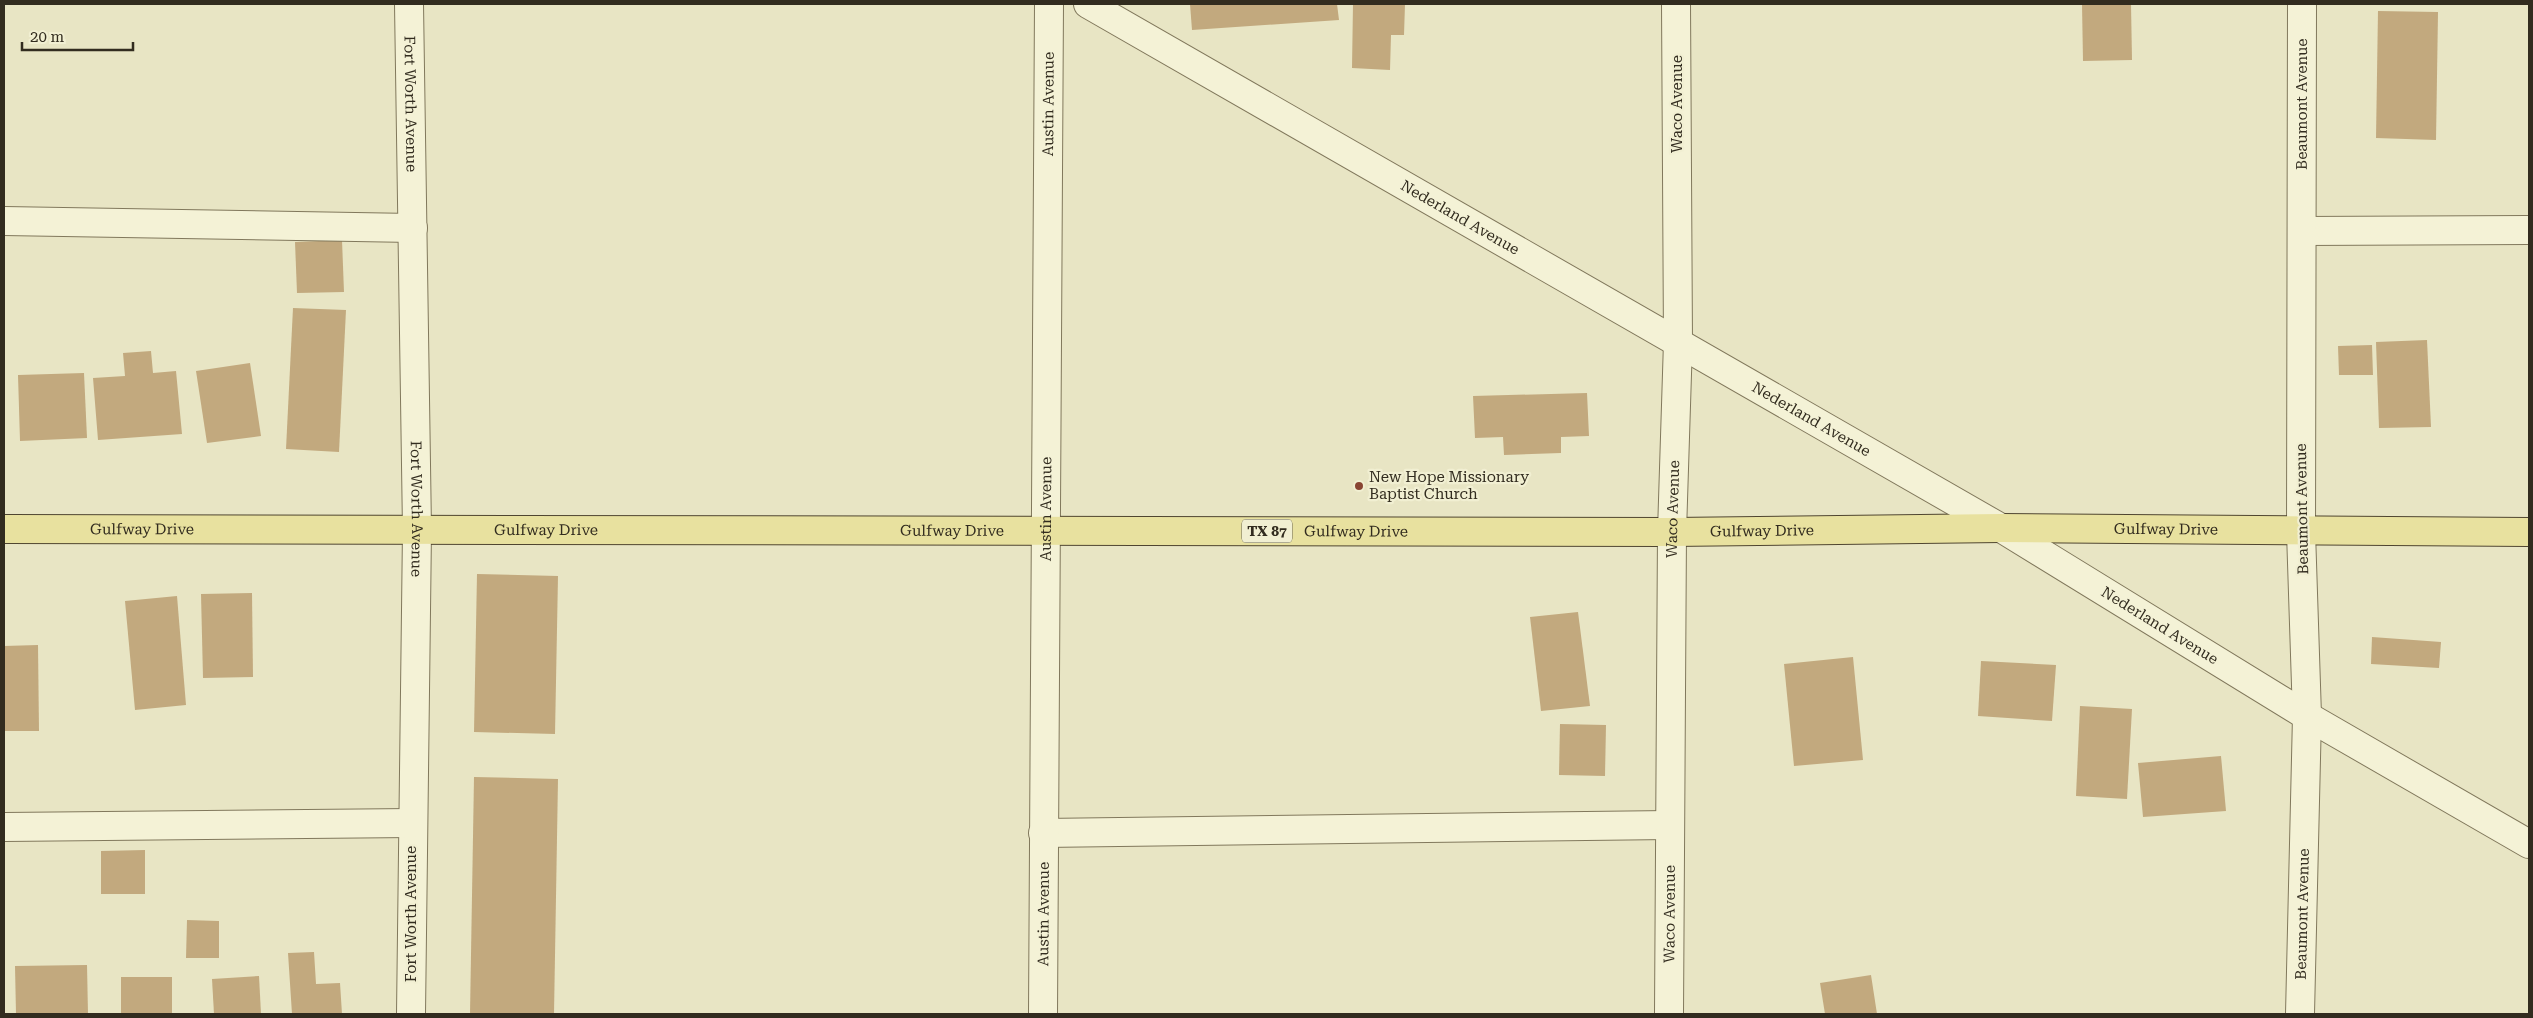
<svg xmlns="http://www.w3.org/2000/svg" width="2533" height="1018" viewBox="0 0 2533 1018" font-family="'Roboto Serif',serif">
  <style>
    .building { fill: #c2a97e }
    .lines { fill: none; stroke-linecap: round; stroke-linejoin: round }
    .minor-casing { stroke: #81785c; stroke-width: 30 }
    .major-casing { stroke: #4f4530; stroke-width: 30 }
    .minor { stroke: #f4f2d6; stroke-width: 28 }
    .major { stroke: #e8e19f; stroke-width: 28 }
    .poi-dot { fill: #894533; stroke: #f1efd2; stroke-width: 2 }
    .labels { text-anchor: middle; stroke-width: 4.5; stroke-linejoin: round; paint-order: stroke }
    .shield { fill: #f1efd2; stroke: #6b6655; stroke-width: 1 }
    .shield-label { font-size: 14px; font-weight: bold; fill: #322c1f }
    .street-label { font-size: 15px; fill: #322c1f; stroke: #f1efd2 }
    .poi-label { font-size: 15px; fill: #322c1f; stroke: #f1efd2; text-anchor: start }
  </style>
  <rect width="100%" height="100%" fill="#e8e5c4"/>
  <!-- building -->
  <g class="building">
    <path d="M 1190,4 L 1337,4 L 1339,20 L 1192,30 Z"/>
    <path d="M 1353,4 L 1405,4 L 1404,35 L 1391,35 L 1390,70 L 1352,68 Z"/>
    <path d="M 2082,4 L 2131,4 L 2132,60 L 2083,61 Z"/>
    <path d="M 2378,11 L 2438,12 L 2436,140 L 2376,138 Z"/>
    <path d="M 342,240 L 344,292 L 297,293 L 295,242 Z"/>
    <path d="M 293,308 L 346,310 L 339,452 L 286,449 Z"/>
    <path d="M 2427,340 L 2431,427 L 2379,428 L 2376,342 Z"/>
    <path d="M 2372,345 L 2373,375 L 2339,375 L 2338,346 Z"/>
    <path d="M 151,351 L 153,373 L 176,371 L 182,434 L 98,440 L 93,378 L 125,376 L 123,353 Z"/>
    <path d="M 250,363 L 261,436 L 207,443 L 196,371 Z"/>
    <path d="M 84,373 L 87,438 L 20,441 L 18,375 Z"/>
    <path d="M 1587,393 L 1589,436 L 1561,437 L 1561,453 L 1504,455 L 1503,437 L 1475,438 L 1473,396 Z"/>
    <path d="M 477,574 L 558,576 L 555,734 L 474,732 Z"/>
    <path d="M 252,593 L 253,677 L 203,678 L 201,594 Z"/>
    <path d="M 177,596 L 186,705 L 135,710 L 125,601 Z"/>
    <path d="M 1578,612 L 1590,706 L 1541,711 L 1530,617 Z"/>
    <path d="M 2372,637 L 2441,642 L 2439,668 L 2371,664 Z"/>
    <path d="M 38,645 L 39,731 L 4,731 L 4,646 Z"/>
    <path d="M 1853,657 L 1863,760 L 1794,766 L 1784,664 Z"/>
    <path d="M 1981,661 L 2056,665 L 2052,721 L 1978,716 Z"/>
    <path d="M 2080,706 L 2132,709 L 2127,799 L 2076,796 Z"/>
    <path d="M 1560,724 L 1606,725 L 1605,776 L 1559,775 Z"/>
    <path d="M 2221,756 L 2226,811 L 2143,817 L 2138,763 Z"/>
    <path d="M 474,777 L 558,779 L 554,1014 L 470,1014 Z"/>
    <path d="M 145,850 L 145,894 L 101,894 L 101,851 Z"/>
    <path d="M 187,920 L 219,921 L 219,958 L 186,958 Z"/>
    <path d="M 314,952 L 316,984 L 340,983 L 342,1014 L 292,1014 L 288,953 Z"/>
    <path d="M 87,965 L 88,1014 L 16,1014 L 15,966 Z"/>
    <path d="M 1871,975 L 1877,1014 L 1825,1014 L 1820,983 Z"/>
    <path d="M 259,976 L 261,1014 L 214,1014 L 212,979 Z"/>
    <rect x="121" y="977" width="51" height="37"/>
  </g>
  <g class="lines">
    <!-- minor casing -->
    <g class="minor-casing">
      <g id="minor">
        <path id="s1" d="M 409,4 L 417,530 L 411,1014"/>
        <path id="s2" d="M 1088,4 L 2001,528 L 2307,716 L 2529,844"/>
        <path d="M 4,221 L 413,228"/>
        <path d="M 2302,231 L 2529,230"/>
        <path d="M 4,827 L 412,823"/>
        <path d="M 1043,833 L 1669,825"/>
        <path id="s3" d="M 1043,1014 L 1049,4"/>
        <path id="s4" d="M 1669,1014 L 1672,532 L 1678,342 L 1676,4"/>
        <path id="s5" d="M 2300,1014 L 2307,716 L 2301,532 L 2302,4"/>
      </g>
    </g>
    <!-- major casing -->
    <g class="major-casing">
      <g id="major">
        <path id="s6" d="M 4,529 L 1672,532 L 2001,528 L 2529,532"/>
      </g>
    </g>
    <!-- minor -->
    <use href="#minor" class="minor"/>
    <!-- major -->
    <use href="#major" class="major"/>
  </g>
  <!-- markers -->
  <circle class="poi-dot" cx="1359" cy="486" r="5"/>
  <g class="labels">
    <!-- shield labels -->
    <rect class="shield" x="1242" y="519.5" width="50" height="23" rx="4"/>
    <g class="shield-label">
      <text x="1267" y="536">TX 87</text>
    </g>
    <!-- street labels -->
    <g class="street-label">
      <text dy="5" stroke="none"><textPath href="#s1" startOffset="100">Fort Worth Avenue</textPath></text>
      <text dy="5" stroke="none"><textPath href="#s3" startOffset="910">Austin Avenue</textPath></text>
      <text transform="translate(1677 104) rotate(-90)" y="5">Waco Avenue</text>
      <text dy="5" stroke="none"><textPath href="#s5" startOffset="910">Beaumont Avenue</textPath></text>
      <text dy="5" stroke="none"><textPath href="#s2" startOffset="429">Nederland Avenue</textPath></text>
      <text dy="5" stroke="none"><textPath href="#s2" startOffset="834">Nederland Avenue</textPath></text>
      <text dy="5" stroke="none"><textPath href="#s1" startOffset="505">Fort Worth Avenue</textPath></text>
      <text dy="5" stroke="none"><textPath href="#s3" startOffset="505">Austin Avenue</textPath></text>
      <text dy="5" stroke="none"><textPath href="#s4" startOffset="505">Waco Avenue</textPath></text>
      <text transform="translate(2302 509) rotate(-91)" y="5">Beaumont Avenue</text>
      <text dy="5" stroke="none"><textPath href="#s6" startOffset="138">Gulfway Drive</textPath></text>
      <text dy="5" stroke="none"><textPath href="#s6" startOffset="542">Gulfway Drive</textPath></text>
      <text dy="5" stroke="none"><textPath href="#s6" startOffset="2162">Gulfway Drive</textPath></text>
      <text dy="5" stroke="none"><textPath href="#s6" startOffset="948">Gulfway Drive</textPath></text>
      <text dy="5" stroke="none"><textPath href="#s6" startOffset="1352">Gulfway Drive</textPath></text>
      <text dy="5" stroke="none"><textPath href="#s6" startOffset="1758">Gulfway Drive</textPath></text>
      <text dy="5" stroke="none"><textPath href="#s2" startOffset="1239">Nederland Avenue</textPath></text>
      <text transform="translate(411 914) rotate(-90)" y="5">Fort Worth Avenue</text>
      <text dy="5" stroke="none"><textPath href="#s3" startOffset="100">Austin Avenue</textPath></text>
      <text dy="5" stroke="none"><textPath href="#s4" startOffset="100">Waco Avenue</textPath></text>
      <text dy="5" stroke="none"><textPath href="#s5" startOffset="100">Beaumont Avenue</textPath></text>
    </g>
    <!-- poi labels -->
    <g class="poi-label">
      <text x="1369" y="482">New Hope Missionary<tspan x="1369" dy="17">Baptist Church</tspan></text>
    </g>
  </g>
  <!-- border -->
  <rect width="2533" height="1018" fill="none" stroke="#322c1f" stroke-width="10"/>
  <!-- scale -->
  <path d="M22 42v8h111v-8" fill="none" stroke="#322c1f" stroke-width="2.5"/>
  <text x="30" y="42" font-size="15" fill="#322c1f" stroke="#f1efd2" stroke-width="4" paint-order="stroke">20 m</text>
</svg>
